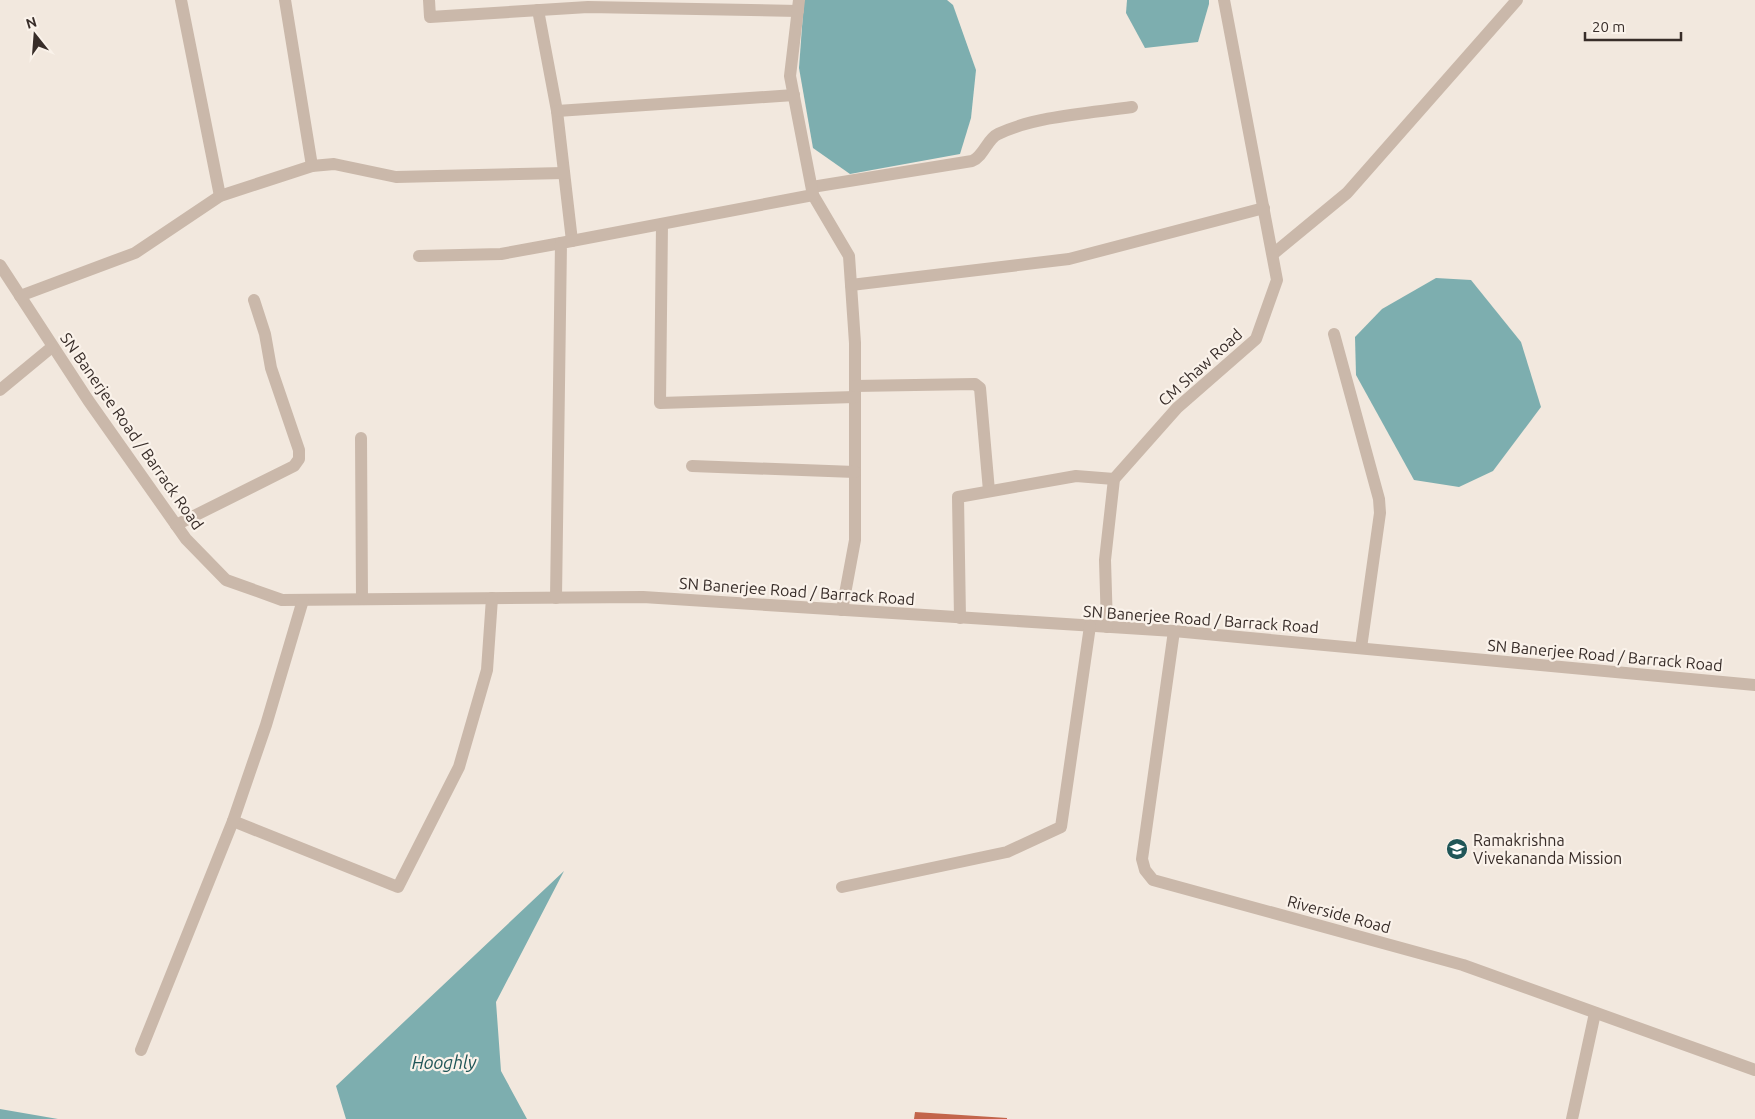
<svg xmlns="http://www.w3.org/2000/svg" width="1755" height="1119" viewBox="0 0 1755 1119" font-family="Ubuntu,sans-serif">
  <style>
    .water { fill: #7daeaf }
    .building { fill: #c3654b; filter: url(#shadow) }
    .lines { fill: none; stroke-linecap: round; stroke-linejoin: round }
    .minor { stroke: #cab8aa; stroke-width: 12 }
    .labels { text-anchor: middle; stroke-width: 4.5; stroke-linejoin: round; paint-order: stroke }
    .street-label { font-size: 16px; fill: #382d29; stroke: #faf2ea }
    .poi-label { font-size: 16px; fill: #382d29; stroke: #faf2ea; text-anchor: start }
    .water-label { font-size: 18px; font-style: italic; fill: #205658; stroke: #faf2ea }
  </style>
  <defs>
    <filter id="shadow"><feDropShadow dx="3" dy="5.5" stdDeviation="2.5" flood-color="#0004"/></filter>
  </defs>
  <rect width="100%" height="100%" fill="#f2e8de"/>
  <!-- water -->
  <g class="water">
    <path d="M 804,0 L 947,0 L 953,5 L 976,70 L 971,118 L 960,154 L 850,174 L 813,148 L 799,68 Z"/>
    <path d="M 1127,0 L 1209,0 L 1209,4 L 1198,42 L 1145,48 L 1126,13 Z"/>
    <path d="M 1436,278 L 1471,280 L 1521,342 L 1541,407 L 1493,471 L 1459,487 L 1414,480 L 1356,375 L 1355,337 L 1382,309 Z"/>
    <path d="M 564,871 L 496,1002 L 501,1071 L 527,1119 L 346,1119 L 336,1086 Z"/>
    <path d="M 0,1109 L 58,1119 L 0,1119 Z"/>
  </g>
  <!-- building -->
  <path class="building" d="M 915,1112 L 1007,1118 L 1007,1119 L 914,1119 Z"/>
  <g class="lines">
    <!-- minor -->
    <g class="minor">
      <path d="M 181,0 L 220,196"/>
      <path d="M 285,0 L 312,166"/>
      <path d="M 429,0 L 430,17 L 588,7 L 798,11"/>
      <path d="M 538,10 L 557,111 L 572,241"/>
      <path d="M 557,111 L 794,95"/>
      <path d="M 812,187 L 972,161 C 984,156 987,139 998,134 C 1035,116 1091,113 1132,107"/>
      <path d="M 813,195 L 849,256 L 855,343 L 855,540 L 842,610"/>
      <path d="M 662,224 L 660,403 L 855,397"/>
      <path d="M 1273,254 L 1347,193 L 1517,0"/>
      <path d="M 419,256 L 501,254 L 561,243"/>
      <path d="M 0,265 L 88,400 L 186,539 L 226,580 L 282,600 L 643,597 L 1174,631 L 1755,685"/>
      <path d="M 851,285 L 1069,259 L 1264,208"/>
      <path d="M 20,296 L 135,253 L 220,196 L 312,166 L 334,164 L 396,177 L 564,173"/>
      <path d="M 1334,334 L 1379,499 L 1380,513 L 1361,648"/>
      <path d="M 855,386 L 975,384 L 980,388 L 989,491"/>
      <path d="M 0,390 L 52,347"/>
      <path d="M 361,438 L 362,599"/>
      <path d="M 692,466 L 855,472"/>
      <path d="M 176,525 L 294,466 L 299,459 L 299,450 L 271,368 L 265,334 L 254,300"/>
      <path d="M 556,598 L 561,243 L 813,195 L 790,76 L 799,0"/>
      <path d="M 960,618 L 958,497 L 1076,476 L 1114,479"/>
      <path d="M 1107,627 L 1105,560 L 1114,479 L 1177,408 L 1256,339 L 1277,280 L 1224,0"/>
      <path d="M 1174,631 L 1142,859 L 1145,870 L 1153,880 L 1463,965 L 1755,1070"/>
      <path d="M 233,821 L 398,887 L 459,767 L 487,670 L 492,598"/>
      <path d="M 842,887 L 1007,852 L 1061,827 L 1090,626"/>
      <path d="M 141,1050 L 233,821 L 266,725 L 303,600"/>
      <path d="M 1572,1119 L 1595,1013"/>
    </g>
  </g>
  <!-- icons -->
  <defs>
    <g id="school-disc" transform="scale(1.125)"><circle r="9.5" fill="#205658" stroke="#faf2ea"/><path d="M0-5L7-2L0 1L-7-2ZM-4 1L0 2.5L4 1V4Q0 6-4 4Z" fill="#fff"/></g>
  </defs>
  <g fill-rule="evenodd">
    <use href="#school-disc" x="1457" y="849"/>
  </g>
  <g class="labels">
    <!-- street labels -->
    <g class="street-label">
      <text transform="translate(1200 367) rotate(-42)" y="6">CM Shaw Road</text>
      <text transform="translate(132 431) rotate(55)" y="6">SN Banerjee Road / Barrack Road</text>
      <text transform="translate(797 591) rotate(4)" y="6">SN Banerjee Road / Barrack Road</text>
      <text transform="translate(1201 619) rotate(4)" y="6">SN Banerjee Road / Barrack Road</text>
      <text transform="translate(1605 655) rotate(5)" y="6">SN Banerjee Road / Barrack Road</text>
      <text transform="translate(1339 914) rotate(15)" y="6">Riverside Road</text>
    </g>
    <!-- poi labels -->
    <g class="poi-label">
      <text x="1473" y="846">Ramakrishna<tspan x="1473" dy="18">Vivekananda Mission</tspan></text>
    </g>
    <!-- water labels -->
    <g class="water-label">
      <text x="444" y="1069">Hooghly</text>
    </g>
  </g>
  <!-- north arrow -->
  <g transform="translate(35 35) rotate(343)" stroke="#faf2ea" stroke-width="4" paint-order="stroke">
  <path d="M0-4L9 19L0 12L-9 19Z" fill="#382d29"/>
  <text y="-8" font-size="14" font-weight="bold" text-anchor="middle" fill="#382d29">N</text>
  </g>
  <!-- scale -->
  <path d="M1585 32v8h96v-8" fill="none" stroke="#382d29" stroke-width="2.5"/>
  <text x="1592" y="32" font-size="15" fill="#382d29" stroke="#faf2ea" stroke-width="4" paint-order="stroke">20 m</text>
</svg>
